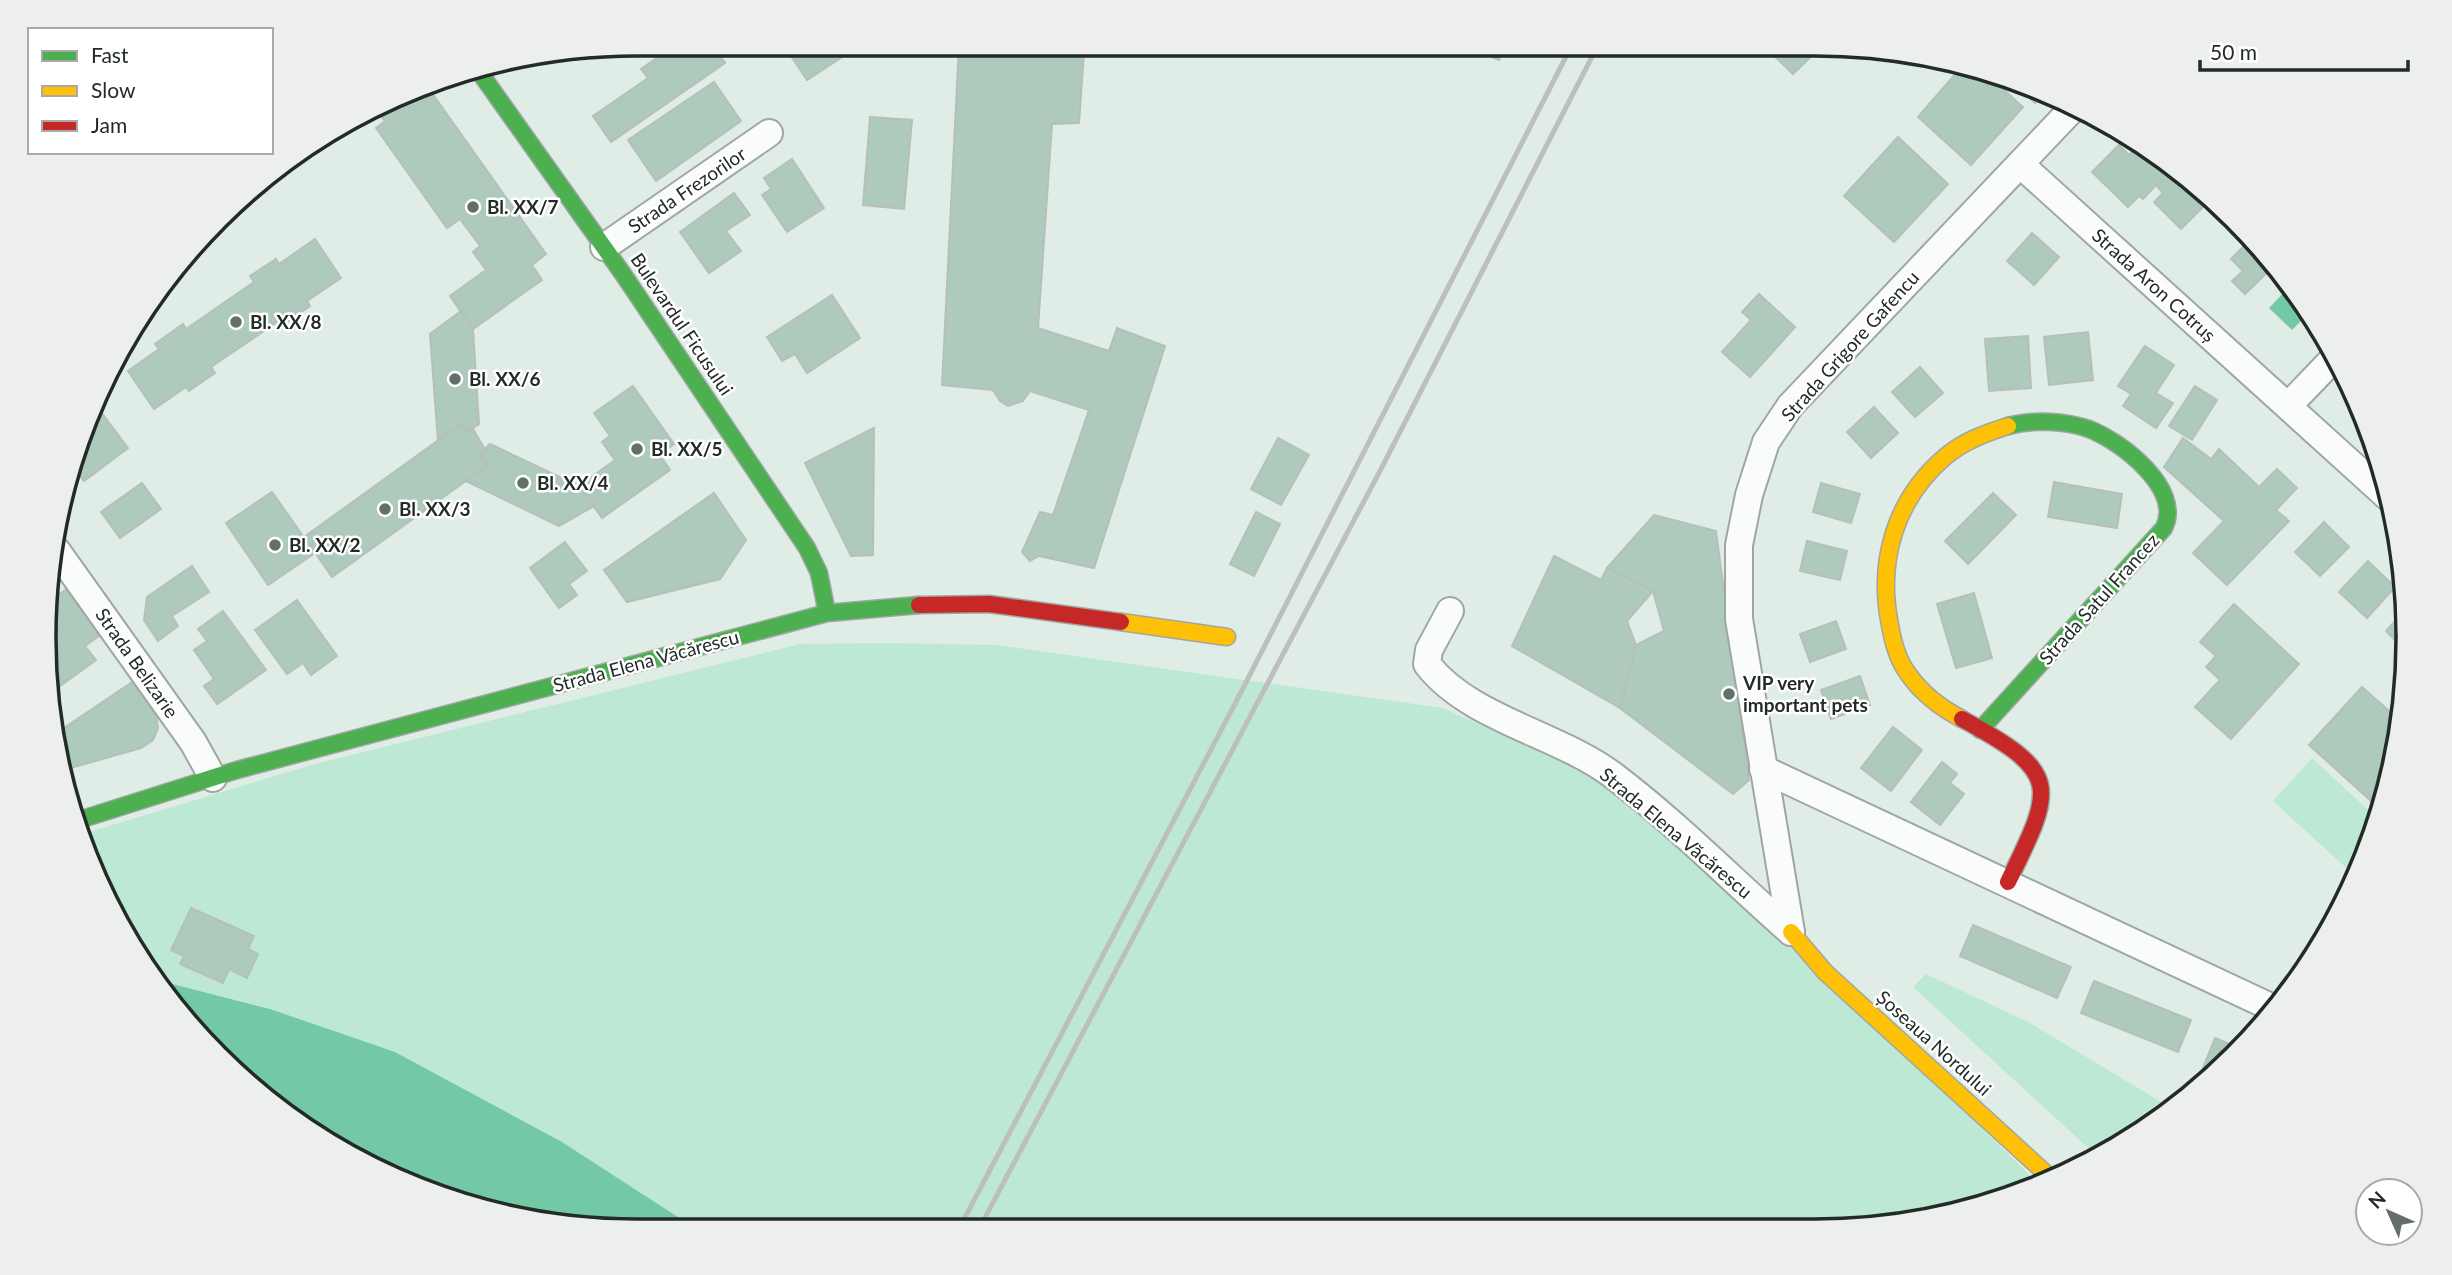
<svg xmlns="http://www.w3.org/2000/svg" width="2452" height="1275" viewBox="0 0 2452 1275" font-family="Lato,sans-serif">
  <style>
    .green { fill: #bde9d4 }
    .water { fill: #73c9a5 }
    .building { fill: #aecabd; stroke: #b6bfbb; stroke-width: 2 }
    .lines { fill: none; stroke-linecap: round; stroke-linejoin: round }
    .street-casing { stroke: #9ea7a2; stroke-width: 30 }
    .fast-casing { stroke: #9ea7a2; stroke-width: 19 }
    .slow-casing { stroke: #9ea7a2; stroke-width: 19 }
    .jam-casing { stroke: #9ea7a2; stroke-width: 19 }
    .street { stroke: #fafcfb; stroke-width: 26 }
    .fast { stroke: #4caf50; stroke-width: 16 }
    .slow { stroke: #ffc107; stroke-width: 16 }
    .jam { stroke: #c62828; stroke-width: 16 }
    .rail { stroke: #bcbfbe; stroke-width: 5 }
    .poi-dot { fill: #646f69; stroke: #fff; stroke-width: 2.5 }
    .labels { text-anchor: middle; stroke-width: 5; stroke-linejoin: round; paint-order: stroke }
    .street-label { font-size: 19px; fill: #222b26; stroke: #fff }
    .poi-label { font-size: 19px; font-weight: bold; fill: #222b26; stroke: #fff; text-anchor: start }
    .rim { fill: none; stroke: #222b26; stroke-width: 3.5 }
  </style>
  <rect width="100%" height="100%" fill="#e0ece6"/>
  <!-- green -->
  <g class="green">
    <path d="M 887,643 L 996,645 L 1443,708 L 1597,778 L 1702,855 L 2041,1186 L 1892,1226 L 698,1230 L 562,1142 L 270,1009 L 153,979 L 144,968 L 89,865 L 82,834 L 315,764 L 800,644 Z"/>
    <path d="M 2312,758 L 2378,819 L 2354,875 L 2273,801 Z"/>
    <path d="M 1926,974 L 2030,1023 L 2171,1108 L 2145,1131 L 2097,1156 L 1913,987 Z"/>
  </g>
  <!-- water -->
  <g class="water">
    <path d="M 2290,286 L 2309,313 L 2292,330 L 2269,308 Z"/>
    <path d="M 153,979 L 270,1009 L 395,1052 L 562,1142 L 698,1230 L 599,1230 L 483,1211 L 375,1170 L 217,1057 Z"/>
  </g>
  <!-- building -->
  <g class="building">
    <path d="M 677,44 L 712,44 L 725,63 L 611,142 L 593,116 L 648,78 L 641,69 Z"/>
    <path d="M 783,44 L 862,44 L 807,80 Z"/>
    <path d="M 959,45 L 1084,52 L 1079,123 L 1052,124 L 1038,328 L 1109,351 L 1117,328 L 1165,346 L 1094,568 L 1039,556 L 1030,561 L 1022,552 L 1040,512 L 1053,515 L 1089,410 L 1030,391 L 1023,401 L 1008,406 L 1000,401 L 993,390 L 942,385 Z"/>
    <path d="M 1463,45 L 1505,45 L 1499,60 Z"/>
    <path d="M 1769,45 L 1823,45 L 1793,74 L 1766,48 Z"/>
    <path d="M 1965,63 L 1979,68 L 2023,107 L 1971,165 L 1918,117 Z"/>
    <path d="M 2011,80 L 2045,93 L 2035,103 Z"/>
    <path d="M 714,82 L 741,121 L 656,181 L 628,140 Z"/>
    <path d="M 427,86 L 546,254 L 532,265 L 542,280 L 473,329 L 450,296 L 486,270 L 473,252 L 480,246 L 460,219 L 447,228 L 376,128 L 385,121 L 378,112 Z"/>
    <path d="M 870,117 L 912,120 L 904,209 L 863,205 Z"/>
    <path d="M 1898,137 L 1948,184 L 1894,242 L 1844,196 Z"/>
    <path d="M 2140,144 L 2176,167 L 2211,199 L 2181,229 L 2154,202 L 2163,193 L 2156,185 L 2143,199 L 2139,196 L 2128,207 L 2092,172 L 2119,145 L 2129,155 Z"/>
    <path d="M 792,159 L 824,208 L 787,232 L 762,195 L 771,189 L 764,178 Z"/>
    <path d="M 734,193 L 750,215 L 726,231 L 741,251 L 709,273 L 680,232 Z"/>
    <path d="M 2032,233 L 2059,257 L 2034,285 L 2007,261 Z"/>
    <path d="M 2252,238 L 2275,265 L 2245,294 L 2232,281 L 2243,271 L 2231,259 Z"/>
    <path d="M 315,239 L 341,278 L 307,301 L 310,306 L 283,325 L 280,320 L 211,367 L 215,373 L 189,391 L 186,387 L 154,409 L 128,371 L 159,349 L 155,344 L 183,324 L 186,329 L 254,282 L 250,276 L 276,259 L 279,264 Z"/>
    <path d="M 1759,294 L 1795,327 L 1750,377 L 1722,352 L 1751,320 L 1742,312 Z"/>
    <path d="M 832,295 L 860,338 L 807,373 L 795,354 L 782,361 L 767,337 Z"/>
    <path d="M 461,311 L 473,329 L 479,424 L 467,432 L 461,424 L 438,441 L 430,334 Z"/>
    <path d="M 2088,332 L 2093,380 L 2049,385 L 2044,337 Z"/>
    <path d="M 2028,336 L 2031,388 L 1989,391 L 1985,339 Z"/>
    <path d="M 2145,346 L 2174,365 L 2156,393 L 2173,403 L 2156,428 L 2123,406 L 2131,394 L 2118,386 Z"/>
    <path d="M 1920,367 L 1943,393 L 1915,417 L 1892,392 Z"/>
    <path d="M 633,386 L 674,444 L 660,455 L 670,470 L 602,518 L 579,486 L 615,460 L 602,442 L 610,436 L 594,413 Z"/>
    <path d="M 2195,386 L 2217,400 L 2192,440 L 2169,426 Z"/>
    <path d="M 1874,407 L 1898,433 L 1871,458 L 1847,432 Z"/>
    <path d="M 98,408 L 128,448 L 84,481 L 72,465 Z"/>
    <path d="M 461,424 L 467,432 L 473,429 L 486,451 L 480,454 L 488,465 L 332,577 L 304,537 Z"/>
    <path d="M 874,428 L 873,555 L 851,556 L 805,463 Z"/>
    <path d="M 1278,438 L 1309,455 L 1281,505 L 1251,489 Z"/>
    <path d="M 2183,438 L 2211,459 L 2219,449 L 2259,487 L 2277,469 L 2297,488 L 2276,510 L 2289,521 L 2227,585 L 2193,553 L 2224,521 L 2164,467 Z"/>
    <path d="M 490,444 L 579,486 L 594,506 L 559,526 L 466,481 L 488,465 L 480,454 Z"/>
    <path d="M 2054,482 L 2122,494 L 2117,528 L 2048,517 Z"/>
    <path d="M 142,483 L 161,509 L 120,538 L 101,512 Z"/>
    <path d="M 1821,483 L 1860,494 L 1851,523 L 1813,512 Z"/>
    <path d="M 272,492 L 315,553 L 268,585 L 226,523 Z"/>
    <path d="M 714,493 L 746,540 L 720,579 L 627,602 L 604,570 Z"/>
    <path d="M 1993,493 L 2016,515 L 1968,564 L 1945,541 Z"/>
    <path d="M 1256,512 L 1280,524 L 1254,576 L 1230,564 Z"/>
    <path d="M 1654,515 L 1716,531 L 1749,780 L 1733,794 L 1620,708 L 1636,645 L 1664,631 L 1653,591 L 1607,568 Z"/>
    <path d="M 2324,522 L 2349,547 L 2320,576 L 2295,552 Z"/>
    <path d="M 1807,541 L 1847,551 L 1840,580 L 1800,571 Z"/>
    <path d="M 565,542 L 587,571 L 569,584 L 577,595 L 559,608 L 530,568 Z"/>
    <path d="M 1554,556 L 1601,580 L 1607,568 L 1653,591 L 1627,621 L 1636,645 L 1620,708 L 1512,646 Z"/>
    <path d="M 2368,561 L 2395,587 L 2367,618 L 2339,592 Z"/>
    <path d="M 192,566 L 209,592 L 172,616 L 178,626 L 158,641 L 144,620 L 147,597 Z"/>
    <path d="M 68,588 L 100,635 L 85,646 L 96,660 L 49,694 L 45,677 L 53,599 Z"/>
    <path d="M 1974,593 L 1992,658 L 1956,668 L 1937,604 Z"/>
    <path d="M 297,600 L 337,656 L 311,675 L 303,663 L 287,674 L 255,630 Z"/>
    <path d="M 2234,604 L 2299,664 L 2231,739 L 2195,707 L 2220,680 L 2206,667 L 2216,656 L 2200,642 Z"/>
    <path d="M 2405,610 L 2406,651 L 2386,631 Z"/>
    <path d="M 223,611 L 266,670 L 217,704 L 204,686 L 214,679 L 194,650 L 207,641 L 198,629 Z"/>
    <path d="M 1836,621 L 1846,649 L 1810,662 L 1800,634 Z"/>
    <path d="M 1860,676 L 1870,705 L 1831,719 L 1821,690 Z"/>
    <path d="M 134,681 L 156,714 L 158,728 L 153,740 L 141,748 L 67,769 L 58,732 Z"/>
    <path d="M 2362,687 L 2400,721 L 2388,792 L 2381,810 L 2309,745 Z"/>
    <path d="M 1893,727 L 1922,750 L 1891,791 L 1861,768 Z"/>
    <path d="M 1942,762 L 1957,774 L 1950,783 L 1964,794 L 1940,825 L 1911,802 Z"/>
    <path d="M 191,908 L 254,936 L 248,949 L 258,954 L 247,978 L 229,969 L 223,983 L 180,964 L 184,956 L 171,950 Z"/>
    <path d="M 1973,925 L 2071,967 L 2057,998 L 1960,956 Z"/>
    <path d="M 2094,981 L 2191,1020 L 2178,1052 L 2081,1013 Z"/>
    <path d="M 2215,1038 L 2239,1048 L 2212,1072 L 2203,1068 Z"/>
  </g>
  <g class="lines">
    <!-- street casing -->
    <g class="street-casing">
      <g id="street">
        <path d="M 2020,164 L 2389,498"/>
        <path d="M 604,247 L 769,133"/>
        <path d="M 2288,406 L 2336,356"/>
        <path d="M 57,551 L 193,742 L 213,778"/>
        <path d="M 1450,611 L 1429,650 L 1427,664 C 1469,719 1559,734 1614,776 C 1676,823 1732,880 1791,932"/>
        <path d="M 1763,769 L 2275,1009"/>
        <path d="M 1791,932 L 1739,619 L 1739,545 L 1749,495 L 1766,442 L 1790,406 L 2076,105"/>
      </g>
    </g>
    <!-- fast casing -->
    <g class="fast-casing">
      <g id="fast">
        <path d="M 478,70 L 623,274 L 807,548 L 819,573 L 827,613"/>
        <path d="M 1980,730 L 2164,528 C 2183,489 2122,442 2089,429 C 2066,421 2033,419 2008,426"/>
        <path d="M 79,820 L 237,770 L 827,613 L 919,605"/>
      </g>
    </g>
    <!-- slow casing -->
    <g class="slow-casing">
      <g id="slow">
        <path d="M 1121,622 L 1227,637"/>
        <path d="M 1962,719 C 1941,708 1923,695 1909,675 C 1898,661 1893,643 1890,625 C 1877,561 1895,499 1946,456 C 1964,441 1986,433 2008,426"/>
        <path d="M 1791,932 L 1825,972 L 2053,1180"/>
      </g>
    </g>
    <!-- jam casing -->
    <g class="jam-casing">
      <g id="jam">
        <path d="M 919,605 L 989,604 L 1121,622"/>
        <path d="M 1962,719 C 2062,773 2055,786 2008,882"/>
      </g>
    </g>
    <!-- street -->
    <use href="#street" class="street"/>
    <!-- fast -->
    <use href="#fast" class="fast"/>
    <!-- slow -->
    <use href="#slow" class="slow"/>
    <!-- jam -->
    <use href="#jam" class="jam"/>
    <!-- rail -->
    <g class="rail">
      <path d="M 959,1229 L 1237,700 L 1572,45"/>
      <path d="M 979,1229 L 1380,471 L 1598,45"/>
    </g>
  </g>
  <!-- markers -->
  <g class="poi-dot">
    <circle cx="473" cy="207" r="7"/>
    <circle cx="236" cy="322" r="7"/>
    <circle cx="455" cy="379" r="7"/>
    <circle cx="637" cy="449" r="7"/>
    <circle cx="523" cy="483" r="7"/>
    <circle cx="385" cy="509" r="7"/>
    <circle cx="275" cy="545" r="7"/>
    <circle cx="1729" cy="694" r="7"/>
  </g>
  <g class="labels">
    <!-- street labels -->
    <g class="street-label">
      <text transform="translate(687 190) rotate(-34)" y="7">Strada Frezorilor</text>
      <text transform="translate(2154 285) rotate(42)" y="7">Strada Aron Cotruș</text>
      <text transform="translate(682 324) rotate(56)" y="7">Bulevardul Ficusului</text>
      <text transform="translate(1850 346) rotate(-48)" y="7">Strada Grigore Gafencu</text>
      <text transform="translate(2099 599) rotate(-48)" y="7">Strada Satul Francez</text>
      <text transform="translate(646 661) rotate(-15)" y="7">Strada Elena Văcărescu</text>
      <text transform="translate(137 663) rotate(55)" y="7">Strada Belizarie</text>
      <text transform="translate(1676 833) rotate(40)" y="7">Strada Elena Văcărescu</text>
      <text transform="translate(1934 1043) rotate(42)" y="7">Șoseaua Nordului</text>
    </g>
    <!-- poi labels -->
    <g class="poi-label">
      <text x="487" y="214">Bl. XX/7</text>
      <text x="250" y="329">Bl. XX/8</text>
      <text x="469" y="386">Bl. XX/6</text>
      <text x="651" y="456">Bl. XX/5</text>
      <text x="537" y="490">Bl. XX/4</text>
      <text x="399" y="516">Bl. XX/3</text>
      <text x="289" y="552">Bl. XX/2</text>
      <text x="1743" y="690">VIP very<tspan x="1743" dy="22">important pets</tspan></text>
    </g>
  </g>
  <!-- crop -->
  <path d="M0 0H2452V1275H0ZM637 56H1815A581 581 0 0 1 2396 637V638A581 581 0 0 1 1815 1219H637A581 581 0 0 1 56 638V637A581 581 0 0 1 637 56Z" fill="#edeeee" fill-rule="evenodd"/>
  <path class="rim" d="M637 56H1815A581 581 0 0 1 2396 637V638A581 581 0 0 1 1815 1219H637A581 581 0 0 1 56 638V637A581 581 0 0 1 637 56Z"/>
  <!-- legend -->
  <rect x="28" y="28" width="245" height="126" fill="#ffffff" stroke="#a7aaa8" stroke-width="2"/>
  <rect x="42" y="51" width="35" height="10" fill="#4caf50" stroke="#a7aaa8" stroke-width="2"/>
  <text x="91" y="63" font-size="21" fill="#222b26">Fast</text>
  <rect x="42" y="86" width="35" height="10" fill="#ffc107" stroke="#a7aaa8" stroke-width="2"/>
  <text x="91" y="98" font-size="21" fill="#222b26">Slow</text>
  <rect x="42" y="121" width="35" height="10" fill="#c62828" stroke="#a7aaa8" stroke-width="2"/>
  <text x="91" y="133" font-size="21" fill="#222b26">Jam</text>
  <!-- north arrow -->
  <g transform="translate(2389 1212) rotate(315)"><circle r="33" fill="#ffffff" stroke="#a7aaa8" stroke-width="2"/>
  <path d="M0-5L12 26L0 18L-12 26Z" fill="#646f69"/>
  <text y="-10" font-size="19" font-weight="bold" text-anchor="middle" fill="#222b26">N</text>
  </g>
  <!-- scale -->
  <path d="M2200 60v10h208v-10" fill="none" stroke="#222b26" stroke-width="3.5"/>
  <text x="2210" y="60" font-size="21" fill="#222b26" stroke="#ffffff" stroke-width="5" paint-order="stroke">50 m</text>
</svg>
